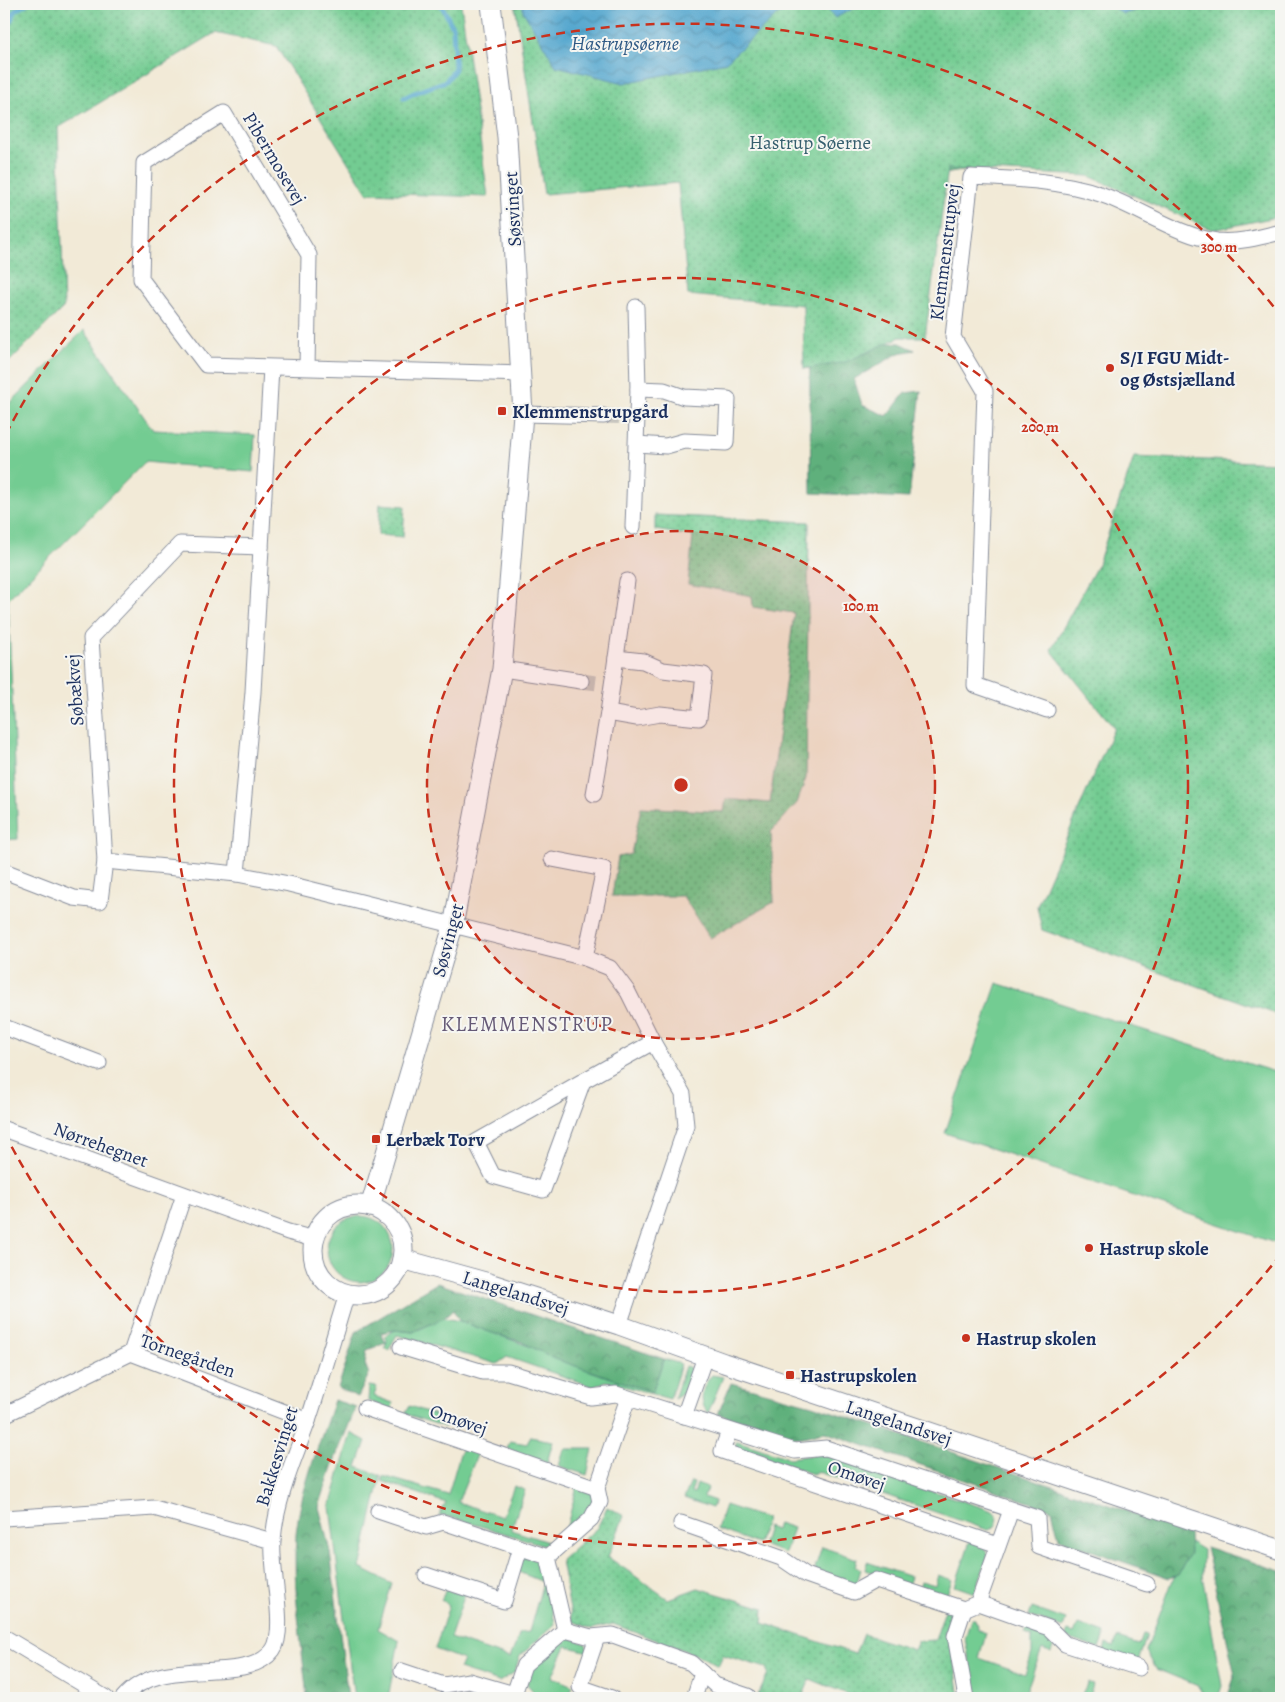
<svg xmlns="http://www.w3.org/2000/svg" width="1285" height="1702" viewBox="0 0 1285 1702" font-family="Alegreya,serif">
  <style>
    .grass { fill: #73cc92; stroke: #477e78 }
    .forest { fill: url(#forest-crowns); stroke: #3c706d }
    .park { fill: url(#park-dots); stroke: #477e78 }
    .water { fill: url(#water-waves); stroke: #366a96 }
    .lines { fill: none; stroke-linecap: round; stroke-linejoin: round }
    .stream { stroke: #52a6ce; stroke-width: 5 }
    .minor-tunnel { stroke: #c7c5bf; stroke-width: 15; stroke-dasharray: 15 8; stroke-linecap: butt }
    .minor-casing { stroke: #868c9a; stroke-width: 17 }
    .tertiary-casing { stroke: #868c9a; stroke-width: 21 }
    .minor { stroke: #fff; stroke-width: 15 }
    .tertiary { stroke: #fff; stroke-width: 19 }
    .ring { fill: none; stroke: #c8321e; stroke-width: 2.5; stroke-dasharray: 9 6 }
    .poi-dot { fill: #c8321e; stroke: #f6f6f2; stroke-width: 2 }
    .labels { text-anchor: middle; stroke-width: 4; stroke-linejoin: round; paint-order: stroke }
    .park-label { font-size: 19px; fill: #355e6e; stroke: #f6f6f2 }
    .street-label { font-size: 19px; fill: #1b2f5e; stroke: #f6f6f2 }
    .poi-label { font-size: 19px; font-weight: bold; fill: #1b2f5e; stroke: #f6f6f2; text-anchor: start }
    .water-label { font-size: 20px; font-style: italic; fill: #2e5985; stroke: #f6f6f2 }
    .quarter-label { font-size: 21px; letter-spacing: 1px; fill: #665a76; stroke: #f6f6f2 }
    .centre { fill: #c8321e; stroke: #f6f6f2; stroke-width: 2.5 }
    .ring-label { font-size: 15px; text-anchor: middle; font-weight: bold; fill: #c8321e; stroke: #f6f6f2; stroke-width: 4; stroke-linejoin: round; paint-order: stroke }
  </style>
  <defs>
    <pattern id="forest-crowns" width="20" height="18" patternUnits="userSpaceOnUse" patternTransform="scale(1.25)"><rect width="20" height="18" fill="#5eb07c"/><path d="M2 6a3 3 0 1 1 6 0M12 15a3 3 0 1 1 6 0" fill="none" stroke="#4d9069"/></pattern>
    <pattern id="park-dots" width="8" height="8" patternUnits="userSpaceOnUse" patternTransform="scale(1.25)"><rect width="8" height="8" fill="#73cc92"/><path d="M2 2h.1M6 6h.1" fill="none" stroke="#5ea67a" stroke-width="1.8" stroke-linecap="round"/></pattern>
    <pattern id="water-waves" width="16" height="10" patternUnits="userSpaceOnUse" patternTransform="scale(1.25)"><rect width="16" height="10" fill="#52a6ce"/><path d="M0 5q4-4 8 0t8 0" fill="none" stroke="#4388aa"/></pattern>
  </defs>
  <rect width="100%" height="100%" fill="#f6f6f2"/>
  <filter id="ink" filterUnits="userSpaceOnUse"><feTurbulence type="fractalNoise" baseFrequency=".02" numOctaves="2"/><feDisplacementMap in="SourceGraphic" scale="10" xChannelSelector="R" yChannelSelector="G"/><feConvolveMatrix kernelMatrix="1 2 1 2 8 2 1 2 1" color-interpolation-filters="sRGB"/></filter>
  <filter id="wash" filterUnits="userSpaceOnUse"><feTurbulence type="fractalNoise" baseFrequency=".0096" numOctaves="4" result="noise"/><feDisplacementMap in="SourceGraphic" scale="20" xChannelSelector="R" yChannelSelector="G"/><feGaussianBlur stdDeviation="1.12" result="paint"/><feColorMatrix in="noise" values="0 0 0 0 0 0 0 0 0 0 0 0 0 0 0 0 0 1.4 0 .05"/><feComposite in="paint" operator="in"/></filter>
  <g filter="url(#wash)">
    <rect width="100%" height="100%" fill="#f2ead7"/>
    <!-- grass -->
    <g class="grass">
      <path d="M 84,330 L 153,430 L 255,435 L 253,472 L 145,462 L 8,599 L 18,839 L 4,840 L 4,486 L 6,482 L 4,409 Z"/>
      <path d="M 997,983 L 1281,1074 L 1281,1245 L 945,1133 Z"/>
      <circle cx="360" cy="1249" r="33"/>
      <path d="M 444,1318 L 460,1321 L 652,1391 L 664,1359 L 681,1364 L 670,1399 L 606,1381 L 594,1387 L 507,1357 L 497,1364 L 397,1335 L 388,1351 L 385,1348 L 387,1340 L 385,1336 L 394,1330 L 413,1332 Z"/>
      <path d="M 685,1366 L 689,1367 L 692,1373 L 684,1393 L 674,1399 Z"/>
      <path d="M 712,1375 L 723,1377 L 708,1413 C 698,1402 702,1385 712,1375 Z"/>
      <path d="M 369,1386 L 377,1387 L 374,1396 L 393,1403 L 392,1410 L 368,1401 Z"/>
      <path d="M 410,1406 L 450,1420 L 445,1427 L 405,1414 Z"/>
      <path d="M 351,1433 L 366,1441 L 357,1467 L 381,1476 L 360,1568 L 392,1584 L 378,1629 L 399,1641 L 388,1698 L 354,1698 L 330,1507 Z"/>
      <path d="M 530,1437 L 553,1441 L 547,1463 L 507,1449 L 510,1441 L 527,1444 Z"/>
      <path d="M 737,1441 L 789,1458 L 822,1454 L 993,1511 L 998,1517 C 997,1524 996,1528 988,1530 L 818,1472 L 813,1474 L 734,1448 Z"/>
      <path d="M 462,1447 L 478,1453 L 458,1502 L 502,1517 L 514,1486 L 525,1490 L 511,1530 L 548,1542 L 544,1545 L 450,1517 L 439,1516 L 446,1503 L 382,1481 L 383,1476 L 448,1495 Z"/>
      <path d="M 564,1449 L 593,1449 L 587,1475 L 559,1466 Z"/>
      <path d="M 691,1482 L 694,1483 L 691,1493 L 694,1494 L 697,1484 L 707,1488 L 704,1497 L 715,1501 L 712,1508 L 684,1498 Z"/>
      <path d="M 577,1486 L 594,1493 L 595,1501 L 582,1516 L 566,1530 Z"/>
      <path d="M 725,1505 L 767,1519 L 758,1544 L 717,1529 Z"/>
      <path d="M 778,1523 L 793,1528 L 785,1553 L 764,1546 L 763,1543 L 768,1527 L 776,1530 Z"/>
      <path d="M 970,1541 C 979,1544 987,1545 988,1556 L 975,1593 L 955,1586 Z"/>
      <path d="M 1190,1542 L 1203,1550 L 1202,1575 L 1222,1686 L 1218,1698 L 1205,1698 L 1198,1686 L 1156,1669 L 1146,1651 L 1172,1582 Z"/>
      <path d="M 822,1547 L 857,1559 L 855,1566 L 861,1569 L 857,1583 L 852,1585 L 817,1573 L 815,1568 Z"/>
      <path d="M 523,1553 L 543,1561 L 555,1624 L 520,1656 L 515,1672 L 499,1682 L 459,1669 L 463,1660 L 435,1649 L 449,1605 L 441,1600 L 446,1590 L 465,1594 L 450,1638 L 510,1658 L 520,1633 L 529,1632 L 543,1582 L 516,1571 Z"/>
      <path d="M 867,1562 L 911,1577 L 908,1585 L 865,1570 Z"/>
      <path d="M 938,1575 L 952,1580 L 946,1597 L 919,1588 L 921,1581 L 935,1585 Z"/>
      <path d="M 1032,1608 L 1066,1620 L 1063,1628 L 1029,1616 Z"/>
      <path d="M 971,1619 L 975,1619 L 978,1630 L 986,1633 L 979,1658 L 1025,1674 L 1032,1653 L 1032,1637 L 1025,1634 L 1028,1626 L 1047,1632 L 1054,1644 L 1051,1653 L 1042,1649 L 1024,1697 L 1026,1698 L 977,1698 L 965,1639 Z"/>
      <path d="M 1078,1624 L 1105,1633 L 1099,1649 L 1067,1638 L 1066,1635 L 1068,1631 L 1074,1633 Z"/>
      <path d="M 1143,1634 L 1147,1635 L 1138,1662 L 1104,1651 L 1106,1644 L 1114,1647 L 1117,1638 L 1139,1645 Z"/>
      <path d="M 567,1636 L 586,1644 L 588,1652 L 566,1646 L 552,1677 L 573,1686 L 567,1698 L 539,1698 L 527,1684 L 533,1664 Z"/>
      <path d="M 1088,1682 L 1093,1685 L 1089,1698 L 1080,1698 Z"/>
    </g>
    <!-- forest -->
    <g class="forest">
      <path d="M 899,164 L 1004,167 L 955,172 L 912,181 L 878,343 L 900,343 L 915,350 L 899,353 L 854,379 L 862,405 L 887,416 L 905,393 L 921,391 L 909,498 L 811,493 L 809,304 Z"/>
      <path d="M 437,1283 L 664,1359 L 652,1392 L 555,1359 L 522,1342 L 492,1333 L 460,1321 L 453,1310 L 444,1318 L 413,1332 L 394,1330 L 381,1333 L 386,1343 L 367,1350 L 365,1364 L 369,1374 L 358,1397 L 338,1388 L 356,1332 Z"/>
      <path d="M 731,1383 L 812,1405 L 1124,1510 L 1189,1533 L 1190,1553 L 1178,1575 L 1169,1578 L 1059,1539 L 1052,1510 L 825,1432 L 803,1437 L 791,1438 L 718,1414 Z"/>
      <path d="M 334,1400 L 356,1407 L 333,1464 L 319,1507 L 330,1551 L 348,1698 L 307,1698 C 302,1646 292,1588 296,1535 C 300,1490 320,1443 334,1400 Z"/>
      <path d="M 1206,1547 L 1281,1571 L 1281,1698 L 1227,1698 L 1235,1675 Z"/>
    </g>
    <!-- park -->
    <g class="park">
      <path d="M 4,4 L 461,4 L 488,197 L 367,193 L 276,46 L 215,33 L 58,128 L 64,307 L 4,367 Z"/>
      <path d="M 515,4 L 1281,4 L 1281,216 L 1213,230 L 1089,176 L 948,169 L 925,337 L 900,337 L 846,362 L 804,369 L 803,305 L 688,295 L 678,183 L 544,194 Z"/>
      <path d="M 1134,457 L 1281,463 L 1281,1016 L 1042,930 L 1037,906 L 1114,728 L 1051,650 L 1098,564 Z"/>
      <path d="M 380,504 L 405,506 L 403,537 L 378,535 Z"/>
      <path d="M 655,515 L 809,522 L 806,778 L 797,803 L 771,832 L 774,902 L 710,938 L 683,896 L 612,896 L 618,857 L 631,854 L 641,807 L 724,812 L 726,799 L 770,803 L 794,613 L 753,607 L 752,596 L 688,584 L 693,536 L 655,530 Z"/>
      <path d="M 607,1507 L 624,1516 L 608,1557 L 668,1599 L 698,1588 L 764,1608 L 763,1623 L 855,1654 L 863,1634 L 914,1650 L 918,1641 L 935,1640 L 946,1607 L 964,1611 L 952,1644 L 960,1698 L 857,1698 L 810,1679 L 802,1698 L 768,1698 L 758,1695 L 768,1673 L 766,1668 L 723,1655 L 718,1666 L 702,1657 L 613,1624 L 592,1629 L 572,1621 L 561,1560 L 597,1528 Z"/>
    </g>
    <!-- water -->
    <g class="water">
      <path d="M 523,4 L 805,4 L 777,15 L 726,62 L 624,83 L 556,66 L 523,11 Z"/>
      <path d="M 823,4 L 862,4 L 835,18 Z"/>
      <path d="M 1108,4 L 1160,4 L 1123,14 Z"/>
    </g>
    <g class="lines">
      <!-- stream -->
      <g class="stream">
        <path d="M 4,51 L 9,24 L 15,11 L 26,4"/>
        <path d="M 404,98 L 414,93 L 446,81 L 455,69 L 453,28 L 441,4"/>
        <path d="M 4,154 C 6,165 8,174 4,184"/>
      </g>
    </g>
  </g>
  <g filter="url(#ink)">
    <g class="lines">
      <!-- minor-tunnel -->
      <g class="minor-tunnel">
        <path d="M 604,416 L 637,417"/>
        <path d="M 581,681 L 612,685"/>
      </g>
      <!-- minor casing -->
      <g class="minor-casing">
        <g id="minor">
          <path d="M 307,368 L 309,255 L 224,113 L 144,163 L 141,279 L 206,365 L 522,374"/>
          <path d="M 523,414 L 604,416"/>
          <path d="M 637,444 L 666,446 L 684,441 L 726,443 L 728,399 L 684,397 L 664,390 L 638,389"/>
          <path d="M 633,527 L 638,389 L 636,307"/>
          <path d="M 502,669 L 581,681"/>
          <path d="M 1047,710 L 975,685 L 985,391 L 953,337 L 971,177 C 1014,179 1059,180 1100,194 C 1138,207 1178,236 1217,241 C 1238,243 1261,237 1281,232"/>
          <path d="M 608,713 L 637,718 L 660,714 L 699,718 L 704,675 L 663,670 L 643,661 L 616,658"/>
          <path d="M 594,794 L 608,713 L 627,581"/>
          <path d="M 552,859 L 604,869 L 585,958"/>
          <path d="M 105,861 L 91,638 L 180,544 L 261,547"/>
          <path d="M 4,871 L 74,898 L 100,901 L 105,861 L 237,874 L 289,884 L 585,958 L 610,968 L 628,992 L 653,1042 L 683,1094 L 686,1126 L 619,1325"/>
          <path d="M 237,874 L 253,692 L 271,368"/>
          <path d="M 4,1027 L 99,1063"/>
          <path d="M 583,1081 L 543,1190 L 493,1176 L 476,1142 L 583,1081 L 653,1042"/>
          <path d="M 4,1129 L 288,1232 L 314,1239"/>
          <path d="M 401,1347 L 483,1372 L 508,1372 L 591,1397 L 616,1394 L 795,1451 L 826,1448 L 1037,1518 L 1039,1547 L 1147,1584"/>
          <path d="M 131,1353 L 184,1195"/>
          <path d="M 365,1408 L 597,1488"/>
          <path d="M 4,1415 L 131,1353 L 308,1421"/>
          <path d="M 684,1416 L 705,1357"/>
          <path d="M 729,1431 L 722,1451 L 998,1545"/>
          <path d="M 378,1511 L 426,1527 L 443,1522 L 548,1557"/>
          <path d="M 4,1518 L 154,1508 L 272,1541"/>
          <path d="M 681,1523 L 781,1558 L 806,1575 L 854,1592 L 876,1580 L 964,1609"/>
          <path d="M 426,1575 L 504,1601 L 520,1548"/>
          <path d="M 978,1603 L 1011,1510"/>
          <path d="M 565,1630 L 591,1637 L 613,1635 L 691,1663 L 715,1685 L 748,1696"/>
          <path d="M 4,1637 L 106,1698"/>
          <path d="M 597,1637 L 580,1687 L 612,1698"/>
          <path d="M 402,1671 L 444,1685 L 469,1681 L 514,1694"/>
          <path d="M 123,1698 C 162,1651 245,1688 273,1650 C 287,1630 270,1568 273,1541 C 276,1499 294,1460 308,1421 C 322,1379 334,1336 347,1294"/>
          <path d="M 520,1698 L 514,1694 L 524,1665 L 565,1630 L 548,1557 L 591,1519 L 600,1502 L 597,1488 L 628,1398"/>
          <path d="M 694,1698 L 702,1673"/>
          <path d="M 966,1698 L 955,1636 L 964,1609 L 978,1603 L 1049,1628 L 1065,1644 L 1139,1668"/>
        </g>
      </g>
      <!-- tertiary casing -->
      <g class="tertiary-casing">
        <g id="tertiary">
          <circle cx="358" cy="1250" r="45"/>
          <path d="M 370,1207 L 453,926 L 502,669 L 523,414 L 507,137 L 491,4"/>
          <path d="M 402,1259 L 489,1283 L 619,1325 L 724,1363 L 1281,1550"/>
        </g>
      </g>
      <!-- minor -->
      <use href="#minor" class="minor"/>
      <!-- tertiary -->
      <use href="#tertiary" class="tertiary"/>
    </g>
  </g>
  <!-- distance rings -->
  <circle cx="681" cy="785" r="254" fill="#c8321e" fill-opacity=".12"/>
  <g class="ring">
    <circle cx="681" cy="785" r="254"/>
    <circle cx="681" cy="785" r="507"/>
    <path d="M1281 1254A761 761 0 0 1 6 1136M6 434A761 761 0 0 1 1281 316"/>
  </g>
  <!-- markers -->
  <g class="poi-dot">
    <circle cx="1110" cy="368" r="5"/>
    <rect x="497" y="406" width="10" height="10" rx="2.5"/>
    <rect x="371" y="1134" width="10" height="10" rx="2.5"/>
    <circle cx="1089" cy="1248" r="5"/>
    <circle cx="966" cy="1338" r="5"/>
    <rect x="785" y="1370" width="10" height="10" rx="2.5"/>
  </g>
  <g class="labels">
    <!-- park labels -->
    <g class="park-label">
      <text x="810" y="149">Hastrup Søerne</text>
    </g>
    <!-- street labels -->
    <g class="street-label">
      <text transform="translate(275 158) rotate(59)" y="7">Pibermosevej</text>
      <text transform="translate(512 209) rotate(-93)" y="7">Søsvinget</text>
      <text transform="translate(944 252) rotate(-83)" y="7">Klemmenstrupvej</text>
      <text transform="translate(74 690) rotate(-94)" y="7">Søbækvej</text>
      <text transform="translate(447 940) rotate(-75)" y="7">Søsvinget</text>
      <text transform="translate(101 1144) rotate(20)" y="7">Nørrehegnet</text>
      <text transform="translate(516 1292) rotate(17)" y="7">Langelandsvej</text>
      <text transform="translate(188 1355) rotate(19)" y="7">Tornegården</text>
      <text transform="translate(459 1419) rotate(19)" y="7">Omøvej</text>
      <text transform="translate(899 1422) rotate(18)" y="7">Langelandsvej</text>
      <text transform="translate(276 1456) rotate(-73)" y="7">Bakkesvinget</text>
      <text transform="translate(857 1475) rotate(19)" y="7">Omøvej</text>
    </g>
    <!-- poi labels -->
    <g class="poi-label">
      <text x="1120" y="364">S/I FGU Midt-<tspan x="1120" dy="22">og Østsjælland</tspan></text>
      <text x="512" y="418">Klemmenstrupgård</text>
      <text x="386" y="1146">Lerbæk Torv</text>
      <text x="1099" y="1255">Hastrup skole</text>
      <text x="976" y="1345">Hastrup skolen</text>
      <text x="800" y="1382">Hastrupskolen</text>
    </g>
    <!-- water labels -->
    <g class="water-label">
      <text x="625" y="50">Hastrupsøerne</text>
    </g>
    <!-- quarter labels -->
    <g class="quarter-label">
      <text x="527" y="1031">KLEMMENSTRUP</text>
    </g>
  </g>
  <circle cx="681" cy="785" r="8" class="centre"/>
  <g class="ring-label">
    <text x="1219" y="252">300 m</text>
    <text x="1040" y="432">200 m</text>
    <text x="861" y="611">100 m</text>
  </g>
  <!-- margin -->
  <rect width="1285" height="1702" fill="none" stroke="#f6f6f2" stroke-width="20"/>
</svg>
